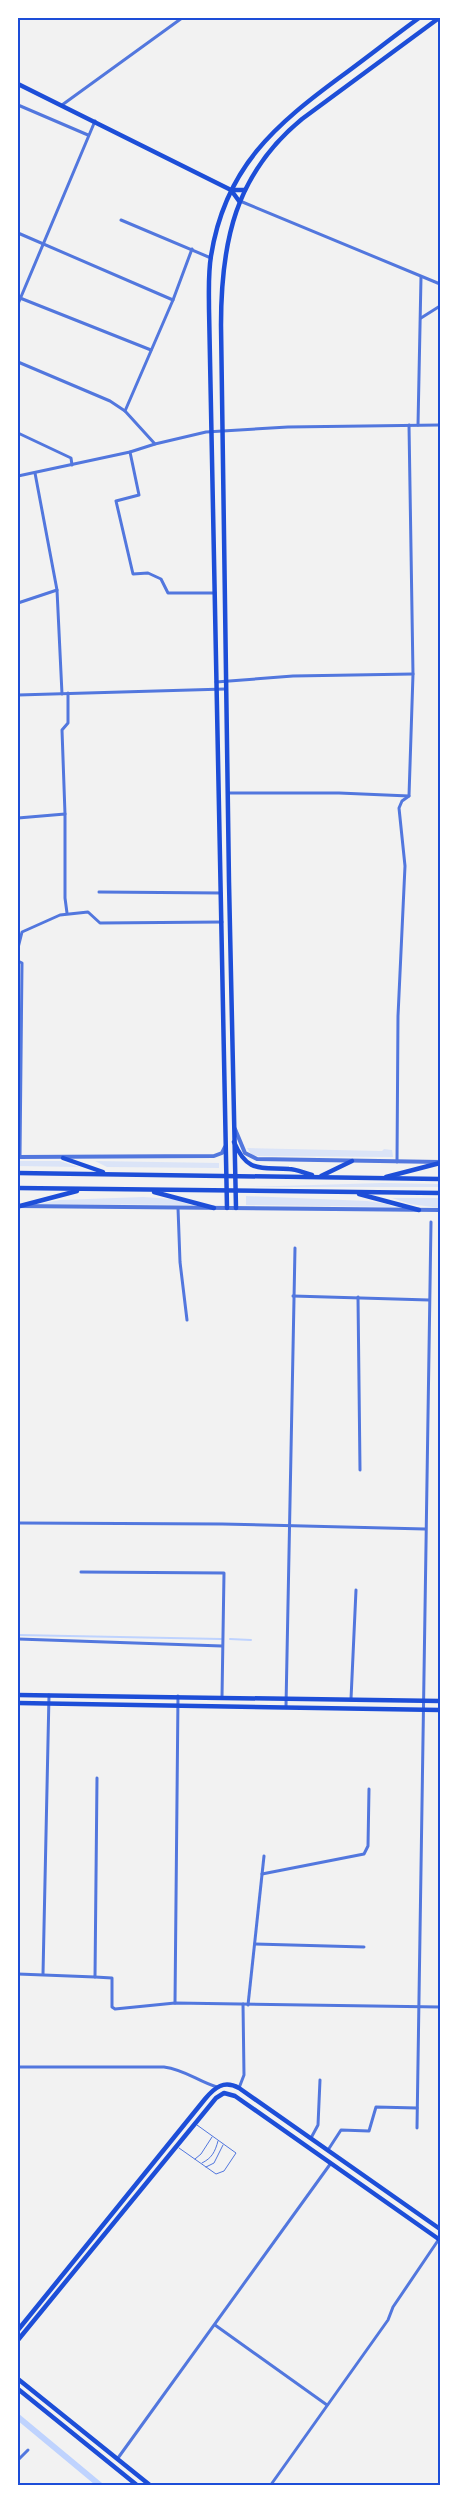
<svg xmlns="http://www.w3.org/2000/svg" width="458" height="2503" viewBox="0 0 458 2503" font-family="'IBM Plex Sans',sans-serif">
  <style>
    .green { fill: #dbe4f7 }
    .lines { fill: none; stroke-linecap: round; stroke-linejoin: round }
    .stream { stroke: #bfd3fe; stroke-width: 2 }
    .canal { stroke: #bfd3fe; stroke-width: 6 }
    .service { stroke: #5277de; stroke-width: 1 }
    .minor { stroke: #5277de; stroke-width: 3 }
    .tertiary { stroke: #5277de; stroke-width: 4 }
    .secondary { stroke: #1d4ed8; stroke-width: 4.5 }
    .primary { stroke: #1d4ed8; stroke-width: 4.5 }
    .neatline { fill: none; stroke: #1d4ed8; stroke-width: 2 }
  </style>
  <rect width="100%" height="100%" fill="#f2f2f2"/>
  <!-- green -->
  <g class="green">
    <path d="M 247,1148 L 382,1151 L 384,1149 L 392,1150 L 393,1157 L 258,1156 L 252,1155 Z"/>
    <path d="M 18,1161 L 60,1161 L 79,1167 L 18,1166 Z"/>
    <path d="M 95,1161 L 219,1163 L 219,1168 L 107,1167 Z"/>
    <path d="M 382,1183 L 440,1184 L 440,1187 L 246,1187 Z"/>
    <path d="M 246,1196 L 367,1201 L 387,1204 L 393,1207 L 246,1205 Z"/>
    <path d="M 143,1197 L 173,1199 L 191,1205 L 39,1204 L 60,1200 Z"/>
    <path d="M 392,1198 L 440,1198 L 440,1208 L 410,1204 Z"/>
  </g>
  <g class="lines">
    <!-- stream -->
    <g class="stream">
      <path d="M 18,1635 L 221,1639"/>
      <path d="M 230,1639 L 251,1640"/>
    </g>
    <!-- canal -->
    <path class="canal" d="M 18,2417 L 101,2486"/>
    <!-- service -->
    <g class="service">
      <path d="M 179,2148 L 216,2174 L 224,2171 L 236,2153 L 197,2125"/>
      <path d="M 195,2159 L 201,2154 L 212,2137"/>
      <path d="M 202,2163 C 212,2158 215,2152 218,2141"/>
      <path d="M 206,2167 L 214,2163 L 223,2145"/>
    </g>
    <!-- minor -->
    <g class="minor">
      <path d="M 18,105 L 88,135"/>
      <path d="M 62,105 L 182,18"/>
      <path d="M 240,201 L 440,284"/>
      <path d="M 121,220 L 211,258"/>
      <path d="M 18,233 L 173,300"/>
      <path d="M 20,298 L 151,350"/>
      <path d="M 18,304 L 95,121"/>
      <path d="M 421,318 L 440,306"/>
      <path d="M 18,362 L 110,401 L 125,411 L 155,444"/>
      <path d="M 125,411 L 173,300 L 192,249"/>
      <path d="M 418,425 L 421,277"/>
      <path d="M 18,433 L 71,458 L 72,465"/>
      <path d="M 130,452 L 139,495 L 116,501 L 133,574 L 148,573 L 161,579 L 168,593 L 215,593"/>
      <path d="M 35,473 L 57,590 L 62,694"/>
      <path d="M 18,476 L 130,452 L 155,444 L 206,432 L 288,427 L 440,425"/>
      <path d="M 18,603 L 57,590"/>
      <path d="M 216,682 L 293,676 L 413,674"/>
      <path d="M 18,695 L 225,689"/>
      <path d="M 228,793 L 339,793 L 409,796"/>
      <path d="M 65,814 L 62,730 L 68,723 L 68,693"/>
      <path d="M 18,818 L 65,814 L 65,898 L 67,913"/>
      <path d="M 99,892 L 221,893"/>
      <path d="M 18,948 L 22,932 L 60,915 L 88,912 L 100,923 L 222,922"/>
      <path d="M 18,961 L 22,963 L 20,1157"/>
      <path d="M 397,1162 L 398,1016 L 405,866 L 399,808 L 402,801 L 409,796 L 413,674 L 409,425"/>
      <path d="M 178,1208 L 180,1262 L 187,1320"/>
      <path d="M 293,1296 L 429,1300"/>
      <path d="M 358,1297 L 360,1470"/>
      <path d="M 18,1523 L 222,1524 L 425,1529"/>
      <path d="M 81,1572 L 224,1573 L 222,1697"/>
      <path d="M 18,1639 L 222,1646"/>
      <path d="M 351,1699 L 356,1590"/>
      <path d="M 286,1706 L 295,1248"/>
      <path d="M 262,1874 L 364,1854 L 368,1846 L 369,1789"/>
      <path d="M 255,1944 L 364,1947"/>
      <path d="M 18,1974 L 95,1977 L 97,1778"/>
      <path d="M 43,1974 L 49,1695"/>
      <path d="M 95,1977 L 112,1978 L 112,2007 L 115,2009 L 175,2003 L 440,2007"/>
      <path d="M 175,2003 L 178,1696"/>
      <path d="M 248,2005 L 264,1856"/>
      <path d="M 18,2067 L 164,2067 C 186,2070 197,2081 217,2087"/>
      <path d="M 239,2088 L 244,2075 L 243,2004"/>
      <path d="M 417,2128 L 431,1222"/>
      <path d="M 311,2138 L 318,2125 L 320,2080"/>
      <path d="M 328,2150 L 341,2130 L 369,2131 L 376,2107 L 417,2108"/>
      <path d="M 215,2325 L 327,2405"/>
      <path d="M 118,2458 L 331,2163"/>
      <path d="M 18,2460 L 28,2450"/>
      <path d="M 270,2486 L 388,2320 L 393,2307 L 439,2239"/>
    </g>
    <!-- tertiary -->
    <g class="tertiary">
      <path d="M 235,1129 L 245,1153 L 257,1159 L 440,1162"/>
      <path d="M 18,1157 L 214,1156 L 222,1153 L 225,1147"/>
      <path d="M 18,1206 L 440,1210"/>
    </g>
    <!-- secondary -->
    <g class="secondary">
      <path d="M 18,84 L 231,190 L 239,201"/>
      <path d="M 231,190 L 245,190"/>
      <path d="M 227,1208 L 209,309 C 209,292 208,274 211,256 C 225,167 275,125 343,75 C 369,56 394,36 419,18"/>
      <path d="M 236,1208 L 229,882 L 221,325 C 221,242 235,174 302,119 L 439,18"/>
      <path d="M 18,2330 L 205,2099 C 215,2087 224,2080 239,2088 L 440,2229"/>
      <path d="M 18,2340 L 216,2098 L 224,2093 L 235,2096 L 440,2240"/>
      <path d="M 18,2379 L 151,2486"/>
      <path d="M 18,2389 L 138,2486"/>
    </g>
    <!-- primary -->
    <g class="primary">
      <path d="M 234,1142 C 247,1173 260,1167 289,1169 C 296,1169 304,1173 312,1175"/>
      <path d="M 63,1158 L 103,1172"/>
      <path d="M 18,1173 L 440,1179"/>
      <path d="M 321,1176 L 352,1161"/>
      <path d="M 386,1177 L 440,1163"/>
      <path d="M 18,1188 L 440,1193"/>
      <path d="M 154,1192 L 214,1208"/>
      <path d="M 359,1194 L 419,1210"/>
      <path d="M 20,1206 L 77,1191"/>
      <path d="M 18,1695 L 440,1701"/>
      <path d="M 18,1703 L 440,1710"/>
    </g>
  </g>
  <!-- border -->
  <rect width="458" height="2503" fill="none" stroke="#ffffff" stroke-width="38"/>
  <rect x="19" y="19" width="420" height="2465" class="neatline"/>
</svg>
